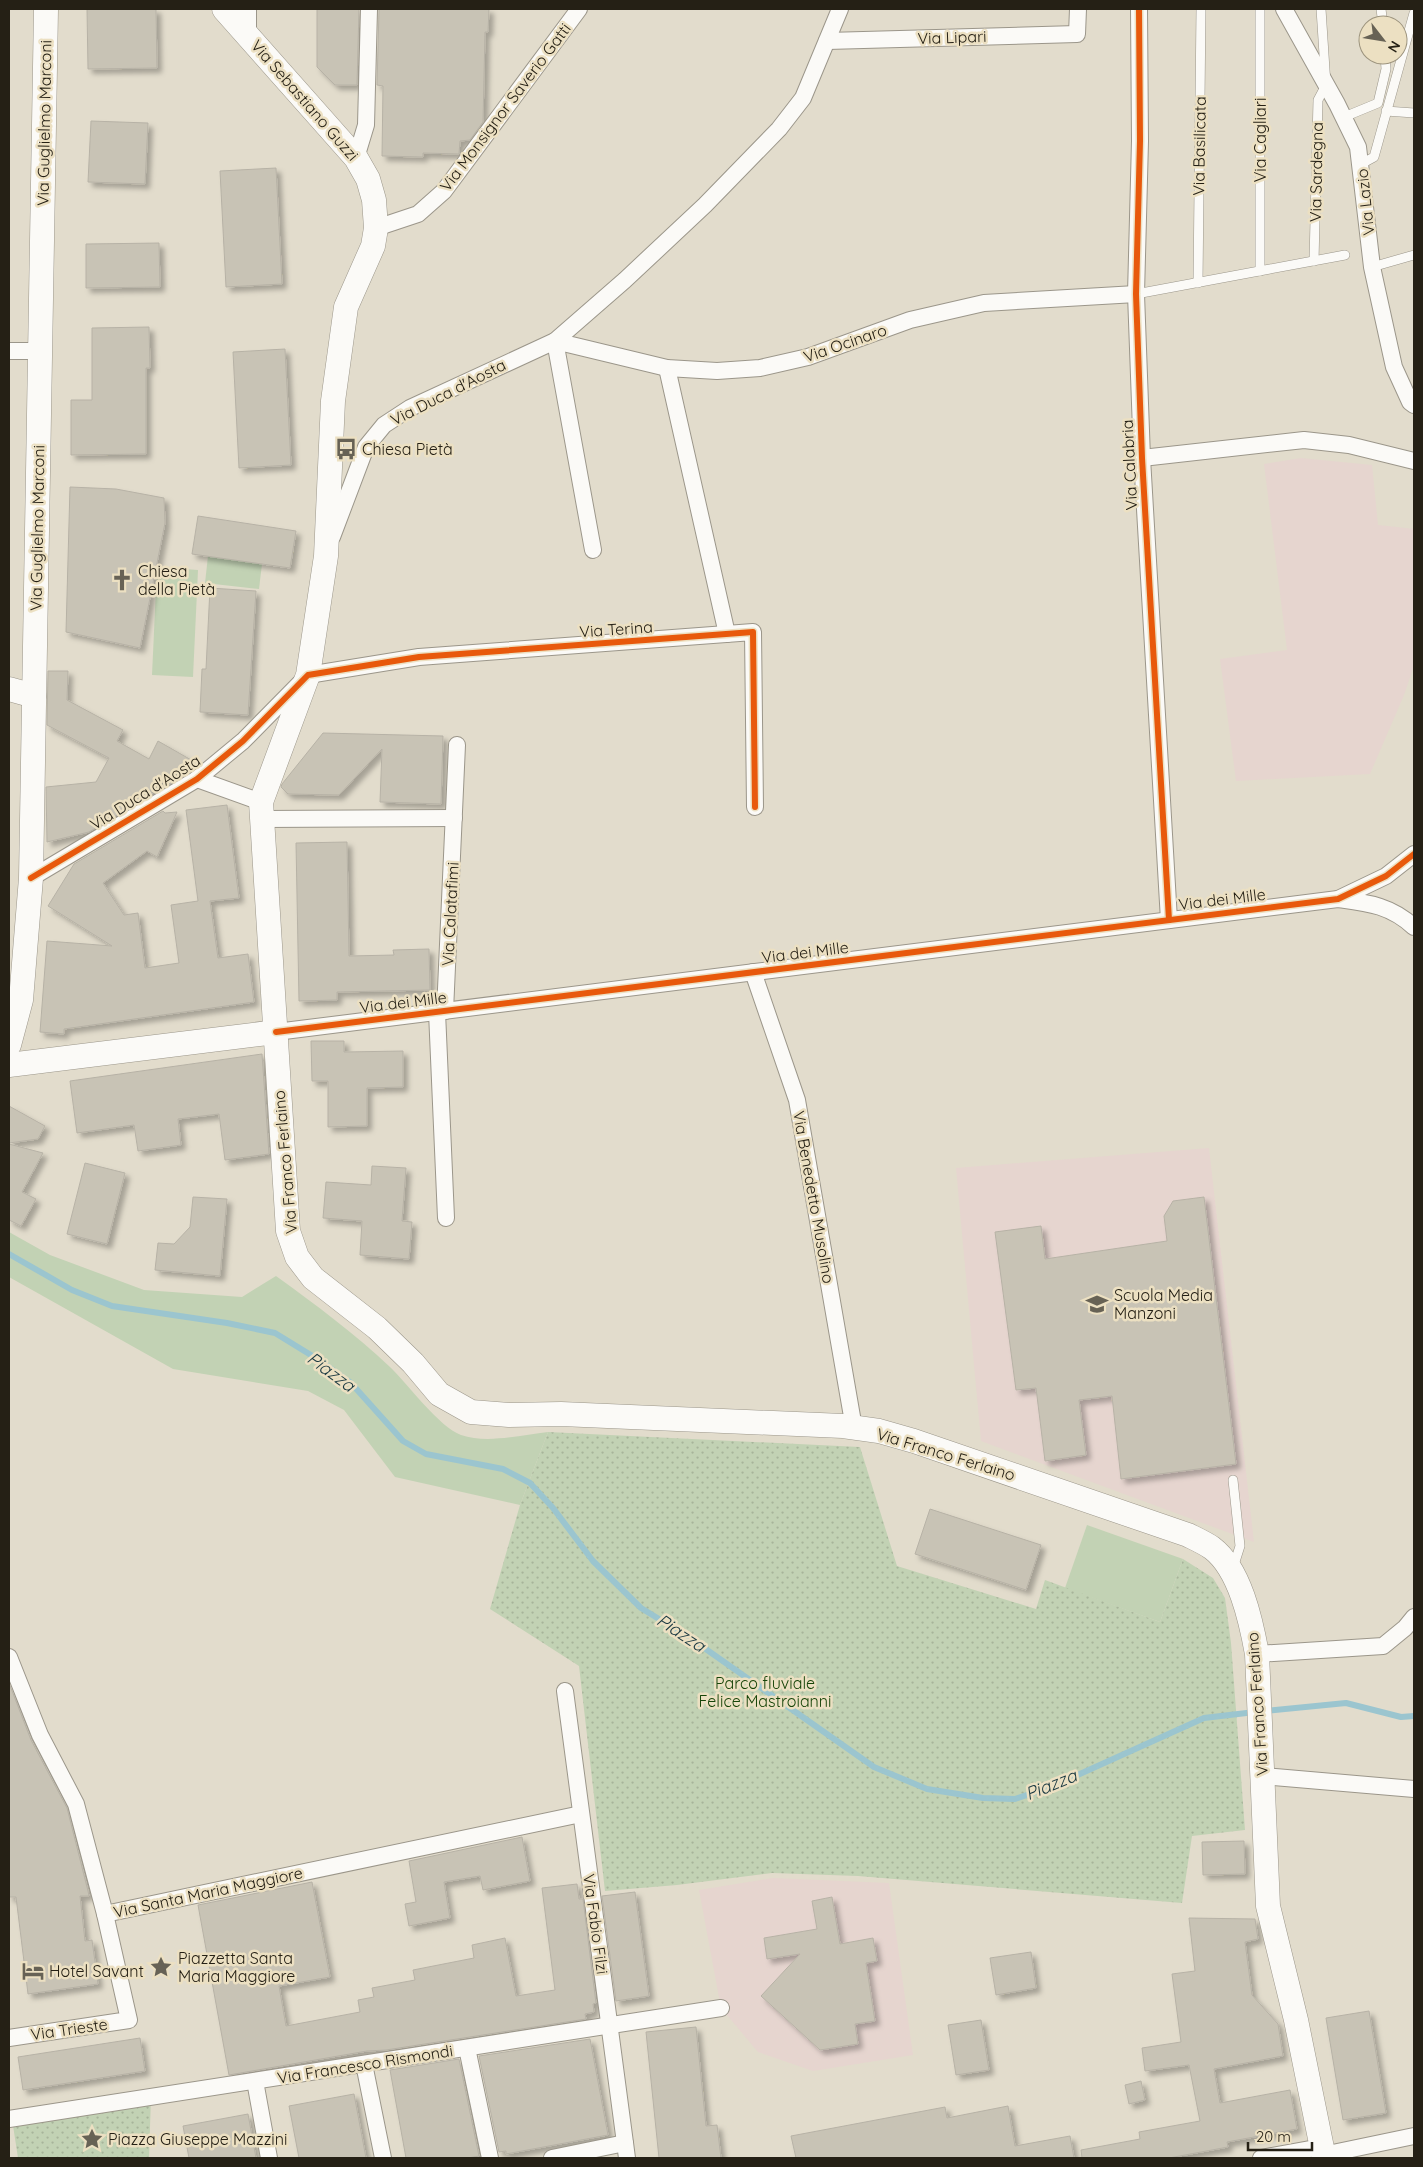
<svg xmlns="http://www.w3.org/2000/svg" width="1423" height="2167" viewBox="0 0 1423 2167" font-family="Quicksand,sans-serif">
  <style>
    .education { fill: #e6d5cf }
    .green { fill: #c2d2b4 }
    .park { fill: url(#park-dots) }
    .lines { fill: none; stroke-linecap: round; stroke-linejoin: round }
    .stream { stroke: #9bc5cf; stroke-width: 6 }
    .building { fill: #c8c3b5; stroke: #b7b2a6; filter: url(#shadow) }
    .lane-casing { stroke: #9b968a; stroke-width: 10 }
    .street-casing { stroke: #9b968a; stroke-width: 18 }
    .secondary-casing { stroke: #9b968a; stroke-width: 25 }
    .lane { stroke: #fbfaf7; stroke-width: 9 }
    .street { stroke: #fbfaf7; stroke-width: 16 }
    .secondary { stroke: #fbfaf7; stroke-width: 24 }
    .cycleway-casing { stroke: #ece0c2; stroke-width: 9 }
    .cycleway { stroke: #e8590c; stroke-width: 6 }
    .labels { text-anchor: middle; stroke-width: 5; stroke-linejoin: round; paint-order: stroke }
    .street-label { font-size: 16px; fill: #252015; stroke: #ece0c2 }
    .poi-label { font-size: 16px; fill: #252015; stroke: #ece0c2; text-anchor: start }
    .park-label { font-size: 16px; fill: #174509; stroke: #ece0c2 }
    .water-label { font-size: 18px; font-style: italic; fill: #183740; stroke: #ece0c2 }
  </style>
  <defs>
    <pattern id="park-dots" width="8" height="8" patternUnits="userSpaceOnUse" patternTransform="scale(1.25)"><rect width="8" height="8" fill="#c2d2b4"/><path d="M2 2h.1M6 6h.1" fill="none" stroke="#a7b49a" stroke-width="1.8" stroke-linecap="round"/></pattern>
    <filter id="shadow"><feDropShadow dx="4.5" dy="4.5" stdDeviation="2.5" flood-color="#0004"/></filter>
  </defs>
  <rect width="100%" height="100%" fill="#e2dccc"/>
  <!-- education -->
  <g class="education">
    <path d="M 1301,458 L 1372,465 L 1378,525 L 1414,529 L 1414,666 L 1404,695 L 1370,774 L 1236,781 L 1220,659 L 1287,650 L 1264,464 Z"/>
    <path d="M 1209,1148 L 1254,1542 L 981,1441 L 956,1168 Z"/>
    <path d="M 773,1878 L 889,1883 L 913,2055 L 813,2071 L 758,2052 L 721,2008 L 699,1890 Z"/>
  </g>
  <!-- green -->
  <g class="green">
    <path d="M 208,556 L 262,564 L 259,589 L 205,583 Z"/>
    <path d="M 157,567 L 198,570 L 193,677 L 152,675 Z"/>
    <path d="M 9,1232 L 50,1255 L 144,1290 L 242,1297 L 276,1276 C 316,1305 354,1333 390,1367 C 408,1384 439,1427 461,1435 C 487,1444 521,1435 548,1432 L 520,1505 L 395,1477 L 344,1410 L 308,1391 L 173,1369 L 9,1277 Z"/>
    <path d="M 1087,1525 L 1183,1559 L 1160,1622 L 1065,1588 Z"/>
  </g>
  <!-- park -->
  <g class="park">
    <path d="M 548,1432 L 860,1447 L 897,1566 L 1036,1609 L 1045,1580 L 1160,1622 L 1183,1559 L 1213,1578 L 1225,1598 L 1231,1643 L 1245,1830 L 1192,1836 L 1182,1903 L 858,1876 L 772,1873 L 677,1885 L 605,1891 L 579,1666 L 490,1609 L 520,1505 Z"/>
    <path d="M 151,2097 L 149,2158 L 18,2158 L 12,2119 Z"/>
  </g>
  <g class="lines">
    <!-- stream -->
    <g class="stream">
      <path d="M 9,1254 L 72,1290 L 112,1306 L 227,1323 L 275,1333 L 319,1360 L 351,1383 L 403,1441 L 426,1454 L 503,1469 L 530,1483 L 553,1508 L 593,1561 L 641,1608 L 690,1638 L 874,1767 L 927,1789 L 983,1798 L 1015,1799 L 1051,1787 L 1204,1718 L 1255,1712"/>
      <path d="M 1265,1711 L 1346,1703 L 1401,1717 L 1414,1716"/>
    </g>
  </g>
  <!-- building -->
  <g class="building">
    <path d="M 87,9 L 156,9 L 157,68 L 88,69 Z"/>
    <path d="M 317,9 L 359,9 L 357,85 L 335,85 L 317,67 Z"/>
    <path d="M 379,9 L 489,9 L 488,32 L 485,32 L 483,122 L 470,140 L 460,141 L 459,154 L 423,153 L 423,157 L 382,156 L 383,86 L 377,85 Z"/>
    <path d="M 91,121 L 148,123 L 145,184 L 88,182 Z"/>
    <path d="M 276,168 L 282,284 L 226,287 L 220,171 Z"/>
    <path d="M 159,243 L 160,287 L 86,288 L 86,244 Z"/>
    <path d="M 149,327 L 150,368 L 146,368 L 146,454 L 71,455 L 71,400 L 92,400 L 92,328 Z"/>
    <path d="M 285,349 L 291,465 L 239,468 L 233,352 Z"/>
    <path d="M 70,487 L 116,489 L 164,498 L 165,523 L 140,648 L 66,632 Z"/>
    <path d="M 198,516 L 296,531 L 290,568 L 192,554 Z"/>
    <path d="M 210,588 L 256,591 L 248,715 L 200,712 L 202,669 L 206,669 Z"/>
    <path d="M 48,671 L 68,671 L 67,700 L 123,730 L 117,741 L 149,759 L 158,741 L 193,761 L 150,790 L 152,794 L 89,832 L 47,842 L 46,787 L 96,782 L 109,758 L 47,725 Z"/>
    <path d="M 323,733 L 443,736 L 441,804 L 380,802 L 382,749 L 339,795 L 288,794 L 281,787 L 282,784 Z"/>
    <path d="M 227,805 L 239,898 L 210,901 L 218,958 L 248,954 L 254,1002 L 64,1029 L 64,1034 L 40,1032 L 47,941 L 112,946 L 48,906 L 74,864 L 163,811 L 165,813 L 177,812 L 157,857 L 147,851 L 103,883 L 124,915 L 138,913 L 145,968 L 179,963 L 171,905 L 198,901 L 186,810 Z"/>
    <path d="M 347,842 L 349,956 L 394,955 L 393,950 L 429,949 L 430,990 L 337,992 L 337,1000 L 299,1001 L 296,843 Z"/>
    <path d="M 311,1041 L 344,1041 L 344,1052 L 403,1051 L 403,1087 L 367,1088 L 367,1126 L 328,1127 L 328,1081 L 312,1081 Z"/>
    <path d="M 262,1054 L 269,1154 L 225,1160 L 219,1114 L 178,1119 L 181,1145 L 138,1151 L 134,1125 L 77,1133 L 70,1081 Z"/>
    <path d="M 9,1106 L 45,1126 L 38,1139 L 9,1143 Z"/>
    <path d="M 9,1144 L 43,1153 L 22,1192 L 36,1199 L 21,1226 L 9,1220 Z"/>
    <path d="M 85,1163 L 125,1173 L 107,1244 L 67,1234 Z"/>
    <path d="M 372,1166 L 406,1168 L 402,1221 L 412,1222 L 409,1259 L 360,1255 L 362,1221 L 323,1218 L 326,1182 L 371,1185 Z"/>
    <path d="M 193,1197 L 227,1199 L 220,1276 L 155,1270 L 158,1243 L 174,1244 L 190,1227 Z"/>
    <path d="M 1204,1197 L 1236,1464 L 1121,1479 L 1112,1396 L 1079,1400 L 1086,1455 L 1045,1461 L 1036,1388 L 1016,1390 L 995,1232 L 1041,1226 L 1045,1259 L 1167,1241 L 1164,1216 L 1173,1201 Z"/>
    <path d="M 930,1509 L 1041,1545 L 1026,1590 L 915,1554 Z"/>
    <path d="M 9,1683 L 31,1740 L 67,1808 L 88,1891 L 89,1896 L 80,1896 L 85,1941 L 92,1940 L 98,1984 L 28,1994 L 16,1897 L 9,1897 Z"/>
    <path d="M 522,1837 L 530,1881 L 483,1890 L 480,1876 L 444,1882 L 450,1918 L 409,1926 L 405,1904 L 416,1902 L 409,1861 Z"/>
    <path d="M 1244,1841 L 1245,1874 L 1203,1875 L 1202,1842 Z"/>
    <path d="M 312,1882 L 330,1977 L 279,1986 L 286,2026 L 360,2012 L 358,2000 L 374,1997 L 372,1988 L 415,1980 L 413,1970 L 474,1958 L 472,1945 L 505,1938 L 516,1996 L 555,1990 L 542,1888 L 577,1884 L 579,1899 L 583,1899 L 596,2003 L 593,2004 L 594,2012 L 585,2014 L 586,2019 L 386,2050 L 367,2051 L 229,2075 L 198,1905 Z"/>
    <path d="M 635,1892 L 649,1996 L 616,2001 L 602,1896 Z"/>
    <path d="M 832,1897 L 840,1944 L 873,1938 L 877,1961 L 866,1963 L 875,2021 L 855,2024 L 858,2044 L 820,2050 L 761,1996 L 800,1954 L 767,1959 L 764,1938 L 817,1929 L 812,1901 Z"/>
    <path d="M 1189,1918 L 1255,1919 L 1258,1939 L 1245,1942 L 1252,1995 L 1278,2024 L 1283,2056 L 1214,2069 L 1220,2103 L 1290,2090 L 1297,2129 L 1227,2142 L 1228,2147 L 1169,2158 L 1082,2158 L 1081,2150 L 1140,2139 L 1139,2132 L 1200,2121 L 1189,2065 L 1145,2071 L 1142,2048 L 1181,2042 L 1172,1974 L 1195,1971 Z"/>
    <path d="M 1031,1952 L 1036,1988 L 996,1995 L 990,1958 Z"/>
    <path d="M 1369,2011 L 1386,2113 L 1343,2120 L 1326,2018 Z"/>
    <path d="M 981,2020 L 989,2070 L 956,2075 L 948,2025 Z"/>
    <path d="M 696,2027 L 706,2126 L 717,2125 L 721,2158 L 659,2158 L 646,2032 Z"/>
    <path d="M 140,2038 L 145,2071 L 23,2090 L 18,2057 Z"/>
    <path d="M 590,2039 L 608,2135 L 506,2154 L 506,2151 L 499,2152 L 479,2056 Z"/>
    <path d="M 459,2059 L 479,2156 L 468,2158 L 406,2158 L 390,2070 Z"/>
    <path d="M 1141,2081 L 1145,2100 L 1129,2104 L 1125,2085 Z"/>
    <path d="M 354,2094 L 366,2158 L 299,2158 L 289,2106 Z"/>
    <path d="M 1008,2106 L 1015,2146 L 1070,2136 L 1074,2158 L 796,2158 L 791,2136 L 945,2107 L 947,2118 Z"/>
    <path d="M 248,2114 L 256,2158 L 189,2158 L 183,2126 Z"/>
  </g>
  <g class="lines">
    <!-- lane casing -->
    <g class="lane-casing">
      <g id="lane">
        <path d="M 1381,9 L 1383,25"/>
        <path d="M 1386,111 L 1414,113"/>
        <path d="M 1344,117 L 1378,103 L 1386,69 L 1385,55"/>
        <path d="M 1361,164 L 1374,157 L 1414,13"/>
        <path d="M 1314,261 L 1318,100 L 1326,85 L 1321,9"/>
        <path d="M 1372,267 L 1414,255"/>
        <path d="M 1260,271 L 1260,9"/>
        <path d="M 1198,283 L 1201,9"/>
        <path d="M 1136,294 L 1345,255"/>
        <path d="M 1233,1480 L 1240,1546 L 1233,1568"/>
      </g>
    </g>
    <!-- street casing -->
    <g class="street-casing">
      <g id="street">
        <path d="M 1139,9 L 1140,141 L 1136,294 L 1142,458 L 1169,920"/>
        <path d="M 1284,9 L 1337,104 L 1358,147 L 1372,267 L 1394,367 L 1410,402 L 1414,405"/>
        <path d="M 248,34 L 248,9"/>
        <path d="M 827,41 L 1077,34 L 1078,9"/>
        <path d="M 356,158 L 366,125 L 369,9"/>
        <path d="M 376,228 L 418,214 L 444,191 L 579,9"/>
        <path d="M 9,351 L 40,351"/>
        <path d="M 667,368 L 727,634"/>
        <path d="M 1142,458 L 1304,440 L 1349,445 L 1414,461"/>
        <path d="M 332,537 L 366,447 L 384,425 L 410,408 L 555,341 L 625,280 L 705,205 L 779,129 L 803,98 L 840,9"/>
        <path d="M 593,550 L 555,341 L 667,368 L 717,371 L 760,368 L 808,357 L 910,320 L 984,303 L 1136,294"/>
        <path d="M 197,779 L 261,802"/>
        <path d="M 262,819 L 454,818"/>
        <path d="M 31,878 L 197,779 L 243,741 L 308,675 L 419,657 L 753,632 L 755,807"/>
        <path d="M 1338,899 C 1368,903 1390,905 1414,927"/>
        <path d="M 753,972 L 797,1100 L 854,1428"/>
        <path d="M 445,1011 L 457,745"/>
        <path d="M 437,1012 L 446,1218"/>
        <path d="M 276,1032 L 1338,899 L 1386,876 L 1414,854"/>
        <path d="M 1257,1654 L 1383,1646 L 1405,1628 L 1414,1617"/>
        <path d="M 9,1657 L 40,1735 L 76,1804 L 105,1914 L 129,2020 L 9,2038"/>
        <path d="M 565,1691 L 627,2158"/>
        <path d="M 1263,1776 L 1414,1789"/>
        <path d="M 105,1914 L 581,1814"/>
        <path d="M 467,2048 L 490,2158"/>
        <path d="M 364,2064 L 383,2158"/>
        <path d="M 255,2081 L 269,2158"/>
        <path d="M 9,2119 L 721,2008"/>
        <path d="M 1323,2155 L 1414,2136"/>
        <path d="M 552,2158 L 625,2143"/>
        <path d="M 1261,2158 L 1321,2147"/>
      </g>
    </g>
    <!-- secondary casing -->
    <g class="secondary-casing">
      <g id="secondary">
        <path d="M 224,9 L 356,158 L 368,179 L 374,200 L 376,228 L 373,246 L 346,307 L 333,401 L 326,556 L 308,675 L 261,802 L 288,1231 L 297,1257 L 313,1278 L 377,1328 L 413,1363 L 439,1394 L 471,1412 L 509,1415 L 561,1414 L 843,1426 L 879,1431 L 914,1441 L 1188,1535 C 1196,1539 1205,1543 1212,1548 C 1240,1569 1251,1621 1257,1654 L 1268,1906 L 1296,2020 L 1324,2158"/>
        <path d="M 9,689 L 34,696"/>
        <path d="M 9,1045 L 21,1000 L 31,878 L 46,9"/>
        <path d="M 9,1065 L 276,1032"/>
      </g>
    </g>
    <!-- lane -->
    <use href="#lane" class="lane"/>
    <!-- street -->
    <use href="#street" class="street"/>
    <!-- secondary -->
    <use href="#secondary" class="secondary"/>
    <!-- cycleway casing -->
    <g class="cycleway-casing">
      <g id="cycleway">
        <path d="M 1139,9 L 1140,141 L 1136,294 L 1142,458 L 1169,920"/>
        <path d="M 31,878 L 197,779 L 243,741 L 308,675 L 419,657 L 753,632 L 755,807"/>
        <path d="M 276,1032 L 1338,899 L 1386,876 L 1414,854"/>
      </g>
    </g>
    <!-- cycleway -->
    <use href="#cycleway" class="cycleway"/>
  </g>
  <!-- icons -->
  <defs>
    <g id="bus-bare" transform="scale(1.725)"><path d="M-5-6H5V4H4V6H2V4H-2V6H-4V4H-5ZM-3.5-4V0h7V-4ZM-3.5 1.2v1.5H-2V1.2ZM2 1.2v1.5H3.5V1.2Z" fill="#676255" stroke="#ece0c2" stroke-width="2.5" paint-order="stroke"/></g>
    <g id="church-bare" transform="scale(1.725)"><path d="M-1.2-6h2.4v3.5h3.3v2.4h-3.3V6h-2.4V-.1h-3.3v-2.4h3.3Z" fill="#676255" stroke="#ece0c2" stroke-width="2.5" paint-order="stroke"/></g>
    <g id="school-bare" transform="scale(1.725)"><path d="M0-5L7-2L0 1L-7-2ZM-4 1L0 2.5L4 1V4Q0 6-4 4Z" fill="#676255" stroke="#ece0c2" stroke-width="2.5" paint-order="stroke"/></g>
    <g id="sight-bare" transform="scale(1.725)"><path d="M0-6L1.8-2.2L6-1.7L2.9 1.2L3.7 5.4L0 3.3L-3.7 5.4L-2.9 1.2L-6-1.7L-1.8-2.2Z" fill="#676255" stroke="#ece0c2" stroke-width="2.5" paint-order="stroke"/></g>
    <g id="hotel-bare" transform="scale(1.725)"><path d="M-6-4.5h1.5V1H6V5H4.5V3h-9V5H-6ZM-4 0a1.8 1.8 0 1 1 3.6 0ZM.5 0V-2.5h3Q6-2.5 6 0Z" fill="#676255" stroke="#ece0c2" stroke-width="2.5" paint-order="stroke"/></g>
  </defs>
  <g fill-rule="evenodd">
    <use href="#bus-bare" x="346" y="449"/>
    <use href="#church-bare" x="122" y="580"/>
    <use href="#school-bare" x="1097" y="1304"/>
    <use href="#sight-bare" x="161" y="1967"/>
    <use href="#hotel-bare" x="33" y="1971"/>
    <use href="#sight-bare" x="92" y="2139"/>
  </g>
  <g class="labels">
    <!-- street labels -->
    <g class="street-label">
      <text transform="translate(952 37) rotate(-2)" y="6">Via Lipari</text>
      <text transform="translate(305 100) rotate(49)" y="6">Via Sebastiano Guzzi</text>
      <text transform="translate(505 107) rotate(-53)" y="6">Via Monsignor Saverio Gatti</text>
      <text transform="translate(44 123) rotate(-89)" y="6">Via Guglielmo Marconi</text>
      <text transform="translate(1260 140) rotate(-90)" y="6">Via Cagliari</text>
      <text transform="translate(1199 146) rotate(-89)" y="6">Via Basilicata</text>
      <text transform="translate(1316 172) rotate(-89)" y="6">Via Sardegna</text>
      <text transform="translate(1365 202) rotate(-96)" y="6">Via Lazio</text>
      <text transform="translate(845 343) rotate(-19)" y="6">Via Ocinaro</text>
      <text transform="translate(448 392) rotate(-27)" y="6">Via Duca d'Aosta</text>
      <text transform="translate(1129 465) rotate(-93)" y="6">Via Calabria</text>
      <text transform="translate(37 528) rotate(-89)" y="6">Via Guglielmo Marconi</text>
      <text transform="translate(616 629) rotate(-4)" y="6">Via Terina</text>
      <text transform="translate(145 792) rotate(-32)" y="6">Via Duca d'Aosta</text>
      <text transform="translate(1222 899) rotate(-7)" y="6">Via dei Mille</text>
      <text transform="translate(450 914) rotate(-87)" y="6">Via Calatafimi</text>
      <text transform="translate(805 952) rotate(-7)" y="6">Via dei Mille</text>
      <text transform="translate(403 1002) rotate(-7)" y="6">Via dei Mille</text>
      <text transform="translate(285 1162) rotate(-95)" y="6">Via Franco Ferlaino</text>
      <text transform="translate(814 1197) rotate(80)" y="6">Via Benedetto Musolino</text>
      <text transform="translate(946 1454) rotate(17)" y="6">Via Franco Ferlaino</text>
      <text transform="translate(1257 1704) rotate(-94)" y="6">Via Franco Ferlaino</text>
      <text transform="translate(208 1892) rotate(-12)" y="6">Via Santa Maria Maggiore</text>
      <text transform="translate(596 1924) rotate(82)" y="6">Via Fabio Filzi</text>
      <text transform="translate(69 2029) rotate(-8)" y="6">Via Trieste</text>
      <text transform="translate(365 2064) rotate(-9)" y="6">Via Francesco Rismondi</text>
    </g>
    <!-- poi labels -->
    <g class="poi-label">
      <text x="362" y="455">Chiesa Pietà</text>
      <text x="138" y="577">Chiesa<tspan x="138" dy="18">della Pietà</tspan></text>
      <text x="1114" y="1301">Scuola Media<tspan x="1114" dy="18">Manzoni</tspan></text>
      <text x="178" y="1964">Piazzetta Santa<tspan x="178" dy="18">Maria Maggiore</tspan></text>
      <text x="49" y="1977">Hotel Savant</text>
      <text x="108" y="2145">Piazza Giuseppe Mazzini</text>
    </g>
    <!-- park labels -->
    <g class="park-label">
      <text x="765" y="1689">Parco fluviale<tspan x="765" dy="18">Felice Mastroianni</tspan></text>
    </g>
    <!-- water labels -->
    <g class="water-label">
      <text transform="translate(331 1372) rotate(36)" y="6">Piazza</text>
      <text transform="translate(681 1633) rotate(33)" y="6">Piazza</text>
      <text transform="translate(1051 1785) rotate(-22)" y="6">Piazza</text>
    </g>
  </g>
  <!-- border -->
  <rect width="1423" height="2167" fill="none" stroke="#252015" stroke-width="20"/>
  <!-- north arrow -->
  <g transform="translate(1383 40) rotate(121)"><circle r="24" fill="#ece0c2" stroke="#9c937d"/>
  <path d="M0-4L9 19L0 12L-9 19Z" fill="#676255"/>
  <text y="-8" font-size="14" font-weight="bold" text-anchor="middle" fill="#252015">N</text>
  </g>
  <!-- scale -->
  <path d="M1248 2142v8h64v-8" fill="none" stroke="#252015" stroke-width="2.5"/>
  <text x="1256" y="2142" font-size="15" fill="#252015" stroke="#ece0c2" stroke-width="4" paint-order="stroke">20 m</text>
</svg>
